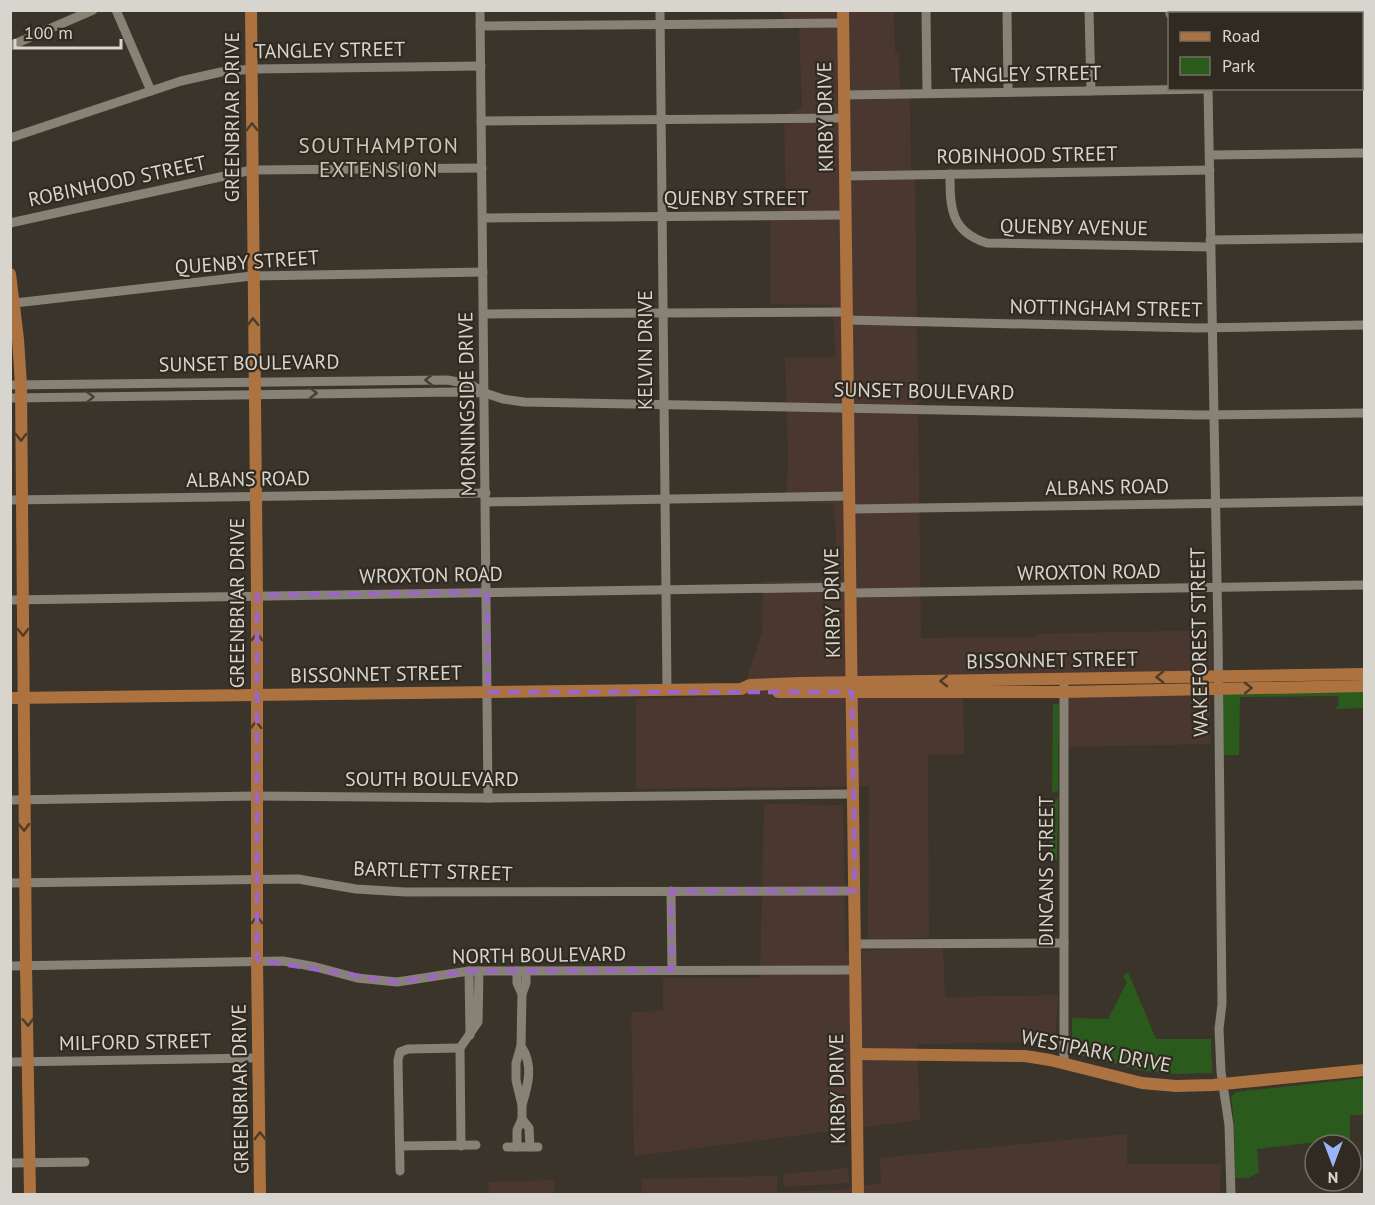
<svg xmlns="http://www.w3.org/2000/svg" width="1375" height="1205" viewBox="0 0 1375 1205" font-family="'PT Sans',sans-serif">
  <style>
    .commercial { fill: #4a3830 }
    .green { fill: #2a5b1c }
    .lines { fill: none; stroke-linecap: round; stroke-linejoin: round }
    .minor { stroke: #888175; stroke-width: 9 }
    .major { stroke: #ac7240; stroke-width: 12 }
    .oneway { stroke: #4f3c28 }
    .oneway2 { stroke: #464035 }
    .marked { fill: none; stroke: #9c67c4; stroke-width: 4.5; stroke-dasharray: 12 8; stroke-linejoin: round }
    .labels { text-anchor: middle; stroke-width: 4.5; stroke-linejoin: round; paint-order: stroke }
    .street-label { font-size: 20px; fill: #d8d5ce; stroke: #302a20 }
    .neighbourhood-label { font-size: 21px; letter-spacing: 1.5px; fill: #cdc7ba; stroke: #302a20 }
  </style>
  <rect width="100%" height="100%" fill="#3a342a"/>
  <!-- commercial -->
  <g class="commercial">
    <path d="M 783,11 L 894,11 L 895,53 L 899,53 L 900,97 L 910,97 L 911,178 L 915,179 L 921,638 L 1035,637 L 1035,634 L 1212,630 L 1212,673 L 963,677 L 964,754 L 928,755 L 929,938 L 868,939 L 869,786 L 636,789 L 636,699 L 741,696 L 762,633 L 763,581 L 838,580 L 834,504 L 786,501 L 788,457 L 785,357 L 836,357 L 832,305 L 770,304 L 770,221 L 786,205 L 784,115 L 802,108 L 799,28 L 783,16 Z"/>
    <path d="M 1210,692 L 1211,744 L 1069,747 L 1068,695 Z"/>
    <path d="M 764,804 L 843,805 L 846,951 L 943,948 L 945,997 L 1058,995 L 1055,1042 L 917,1044 L 920,1120 L 634,1156 L 631,1012 L 663,1011 L 663,978 L 760,978 Z"/>
    <path d="M 1127,1134 L 1127,1164 L 1221,1164 L 1220,1194 L 642,1194 L 641,1179 L 777,1176 L 777,1192 L 837,1190 L 881,1183 L 880,1158 Z"/>
    <path d="M 848,1168 L 849,1183 L 784,1187 L 783,1174 Z"/>
    <path d="M 554,1180 L 554,1194 L 489,1194 L 488,1182 Z"/>
  </g>
  <!-- green -->
  <g class="green">
    <path d="M 1364,689 L 1364,708 L 1336,709 L 1336,707 L 1339,706 L 1338,696 L 1240,697 L 1239,755 L 1222,755 L 1222,699 L 1224,694 Z"/>
    <path d="M 1053,704 L 1059,704 L 1058,791 L 1052,792 Z"/>
    <path d="M 1050,799 L 1058,799 L 1057,860 L 1050,860 Z"/>
    <path d="M 1128,972 L 1156,1039 L 1211,1039 L 1212,1073 L 1173,1074 L 1144,1071 L 1079,1055 L 1072,1044 L 1072,1018 L 1108,1019 L 1127,982 L 1123,976 Z"/>
    <path d="M 1364,1078 L 1364,1115 L 1350,1115 L 1350,1145 L 1342,1145 L 1341,1139 L 1257,1149 L 1259,1172 L 1249,1178 L 1235,1178 L 1234,1122 L 1231,1097 L 1236,1092 Z"/>
  </g>
  <g class="lines">
    <!-- minor -->
    <g class="minor">
      <path d="M 116,10 L 151,91"/>
      <path d="M 480,10 L 488,798"/>
      <path d="M 660,10 L 667,690"/>
      <path d="M 926,10 L 927,93"/>
      <path d="M 1007,10 L 1008,92"/>
      <path d="M 1089,10 L 1091,91"/>
      <path d="M 1170,10 L 1170,14"/>
      <path d="M 1243,14 L 1245,10"/>
      <path d="M 480,26 L 843,23"/>
      <path d="M 10,46 L 93,10"/>
      <path d="M 1362,67 L 1364,67"/>
      <path d="M 1208,88 L 1218,636 L 1222,1004 L 1219,1029 L 1221,1072 L 1229,1125 L 1231,1194"/>
      <path d="M 844,95 L 1208,89"/>
      <path d="M 481,121 L 845,118"/>
      <path d="M 10,138 L 181,81 L 221,72 L 252,69 L 481,66"/>
      <path d="M 1210,155 L 1364,153"/>
      <path d="M 950,174 C 950,206 950,232 987,243 L 1210,247"/>
      <path d="M 845,176 L 1210,170"/>
      <path d="M 483,218 L 846,215"/>
      <path d="M 10,223 L 252,170 L 482,168"/>
      <path d="M 1210,240 L 1364,238"/>
      <path d="M 15,303 L 252,276 L 483,272"/>
      <path d="M 484,314 L 847,312"/>
      <path d="M 847,320 L 1197,328 L 1364,325"/>
      <path d="M 10,385 L 447,380 L 470,384 L 485,393"/>
      <path d="M 10,398 L 456,392 L 485,393 L 503,399 L 524,402 L 1201,415 L 1364,413"/>
      <path d="M 10,500 L 486,493"/>
      <path d="M 486,502 L 850,496"/>
      <path d="M 850,509 L 1364,501"/>
      <path d="M 851,593 L 1364,585"/>
      <path d="M 10,600 L 851,587"/>
      <path d="M 1064,679 L 1064,1063"/>
      <path d="M 10,800 L 256,796 L 488,798 L 853,794"/>
      <path d="M 10,883 L 298,879 L 356,889 L 405,892 L 855,891"/>
      <path d="M 671,891 L 672,970"/>
      <path d="M 855,944 L 1064,943"/>
      <path d="M 10,966 L 283,961 L 316,967 L 357,978 L 397,982 L 469,971 L 855,970"/>
      <path d="M 469,971 L 470,1035"/>
      <path d="M 517,971 L 517,983 L 522,994"/>
      <path d="M 521,1046 C 534,1065 528,1085 522,1105"/>
      <path d="M 10,1062 L 259,1058"/>
      <path d="M 522,1119 L 529,1128 L 530,1147"/>
      <path d="M 400,1146 L 476,1145"/>
      <path d="M 461,1146 L 460,1048 L 478,1022 L 479,971"/>
      <path d="M 507,1147 L 538,1147"/>
      <path d="M 517,1147 L 517,1130 L 522,1119 L 522,1105 L 516,1080 L 516,1063 L 521,1046 L 522,994 L 526,983 L 526,971"/>
      <path d="M 10,1163 L 85,1162"/>
      <path d="M 400,1171 L 398,1060 L 400,1052 L 408,1049 L 460,1048"/>
    </g>
    <!-- major -->
    <g class="major">
      <path d="M 251,10 L 257,595 L 257,960 L 260,1194"/>
      <path d="M 843,10 L 858,1194"/>
      <path d="M 10,274 L 18,339 L 21,385 L 26,966 L 30,1194"/>
      <path d="M 778,692 L 1064,692 L 1364,686"/>
      <path d="M 10,698 L 741,689 L 750,685 L 800,683 L 1364,674"/>
      <path d="M 857,1054 L 1025,1056 L 1050,1060 L 1142,1083 L 1176,1086 L 1213,1085 L 1364,1070"/>
    </g>
  </g>
  <!-- one-way arrows -->
  <defs><path id="oneway-chevron" d="M-2-3.5L2.5 0L-2 3.5" fill="none" stroke-width="1.6" stroke-linecap="round" stroke-linejoin="round" transform="scale(1.5)"/></defs>
  <g class="oneway">
    <use href="#oneway-chevron" transform="translate(252 127) rotate(-90)"/>
    <use href="#oneway-chevron" transform="translate(253 322) rotate(-91)"/>
    <use href="#oneway-chevron" transform="translate(21 437) rotate(90)"/>
    <use href="#oneway-chevron" transform="translate(23 632) rotate(89)"/>
    <use href="#oneway-chevron" transform="translate(257 637) rotate(-90)"/>
    <use href="#oneway-chevron" transform="translate(1160 677) rotate(179)"/>
    <use href="#oneway-chevron" transform="translate(944 681) rotate(179)"/>
    <use href="#oneway-chevron" transform="translate(1248 688) rotate(-1)"/>
    <use href="#oneway-chevron" transform="translate(256 725) rotate(-90)"/>
    <use href="#oneway-chevron" transform="translate(24 827) rotate(89)"/>
    <use href="#oneway-chevron" transform="translate(257 920) rotate(-90)"/>
    <use href="#oneway-chevron" transform="translate(28 1022) rotate(88)"/>
    <use href="#oneway-chevron" transform="translate(260 1136) rotate(-90)"/>
  </g>
  <g class="oneway2">
    <use href="#oneway-chevron" transform="translate(429 380) rotate(180)"/>
    <use href="#oneway-chevron" transform="translate(313 393)"/>
    <use href="#oneway-chevron" transform="translate(90 397) rotate(-1)"/>
  </g>
  <!-- marked area -->
  <path class="marked" d="M 487,592 L 488,692 L 852,692 L 855,891 L 671,891 L 672,970 L 469,971 L 397,982 L 257,960 L 257,595 Z"/>
  <g class="labels">
    <!-- street labels -->
    <g class="street-label">
      <text transform="translate(330 50) rotate(-1)" y="7">TANGLEY STREET</text>
      <text transform="translate(1026 74) rotate(-1)" y="7">TANGLEY STREET</text>
      <text transform="translate(232 117) rotate(-90)" y="7">GREENBRIAR DRIVE</text>
      <text transform="translate(825 117) rotate(-91)" y="7">KIRBY DRIVE</text>
      <text transform="translate(1027 155) rotate(-1)" y="7">ROBINHOOD STREET</text>
      <text transform="translate(117 181) rotate(-12)" y="7">ROBINHOOD STREET</text>
      <text x="736" y="205">QUENBY STREET</text>
      <text transform="translate(1074 227) rotate(1)" y="7">QUENBY AVENUE</text>
      <text transform="translate(247 262) rotate(-4)" y="7">QUENBY STREET</text>
      <text transform="translate(1106 308) rotate(1)" y="7">NOTTINGHAM STREET</text>
      <text transform="translate(645 350) rotate(-90)" y="7">KELVIN DRIVE</text>
      <text transform="translate(249 363) rotate(-1)" y="7">SUNSET BOULEVARD</text>
      <text transform="translate(924 391) rotate(1)" y="7">SUNSET BOULEVARD</text>
      <text transform="translate(467 404) rotate(-91)" y="7">MORNINGSIDE DRIVE</text>
      <text transform="translate(248 479) rotate(-1)" y="7">ALBANS ROAD</text>
      <text transform="translate(1107 487) rotate(-1)" y="7">ALBANS ROAD</text>
      <text transform="translate(1089 572) rotate(-1)" y="7">WROXTON ROAD</text>
      <text transform="translate(431 575) rotate(-1)" y="7">WROXTON ROAD</text>
      <text transform="translate(237 603) rotate(-90)" y="7">GREENBRIAR DRIVE</text>
      <text transform="translate(832 603) rotate(-91)" y="7">KIRBY DRIVE</text>
      <text transform="translate(1199 642) rotate(-91)" y="7">WAKEFOREST STREET</text>
      <text transform="translate(1052 660) rotate(-1)" y="7">BISSONNET STREET</text>
      <text transform="translate(376 674) rotate(-1)" y="7">BISSONNET STREET</text>
      <text x="432" y="786">SOUTH BOULEVARD</text>
      <text transform="translate(433 871) rotate(2)" y="7">BARTLETT STREET</text>
      <text transform="translate(1046 871) rotate(-90)" y="7">DINCANS STREET</text>
      <text transform="translate(539 955) rotate(-1)" y="7">NORTH BOULEVARD</text>
      <text transform="translate(135 1042) rotate(-1)" y="7">MILFORD STREET</text>
      <text transform="translate(1096 1051) rotate(11)" y="7">WESTPARK DRIVE</text>
      <text transform="translate(240 1089) rotate(-91)" y="7">GREENBRIAR DRIVE</text>
      <text transform="translate(837 1089) rotate(-91)" y="7">KIRBY DRIVE</text>
    </g>
    <!-- neighbourhood labels -->
    <g class="neighbourhood-label">
      <text x="379" y="153">SOUTHAMPTON<tspan x="379" dy="24">EXTENSION</tspan></text>
    </g>
  </g>
  <!-- border -->
  <rect width="1375" height="1205" fill="none" stroke="#d8d5ce" stroke-width="24"/>
  <!-- legend -->
  <rect x="1168" y="12" width="195" height="78" fill="#302a20" stroke="#736e66" stroke-width="1.5"/>
  <rect x="1180" y="32" width="30" height="9" fill="#ac7240" stroke="#736e66" stroke-width="1.5"/>
  <text x="1222" y="42" font-size="18" fill="#d8d5ce">Road</text>
  <rect x="1180" y="57" width="30" height="18" fill="#2a5b1c" stroke="#736e66" stroke-width="1.5"/>
  <text x="1222" y="72" font-size="18" fill="#d8d5ce">Park</text>
  <!-- north arrow -->
  <g transform="translate(1333 1163) rotate(180)"><circle r="28" fill="#302a20" stroke="#736e66" stroke-width="1.5"/>
  <path d="M0-4.5L10 22L0 15L-10 22Z" fill="#9ab5fd"/>
  <text y="-9" font-size="16" font-weight="bold" text-anchor="middle" fill="#d8d5ce">N</text>
  </g>
  <!-- scale -->
  <path d="M15 39v9h106v-9" fill="none" stroke="#d8d5ce" stroke-width="3"/>
  <text x="24" y="39" font-size="18" fill="#d8d5ce" stroke="#302a20" stroke-width="4.5" paint-order="stroke">100 m</text>
</svg>
